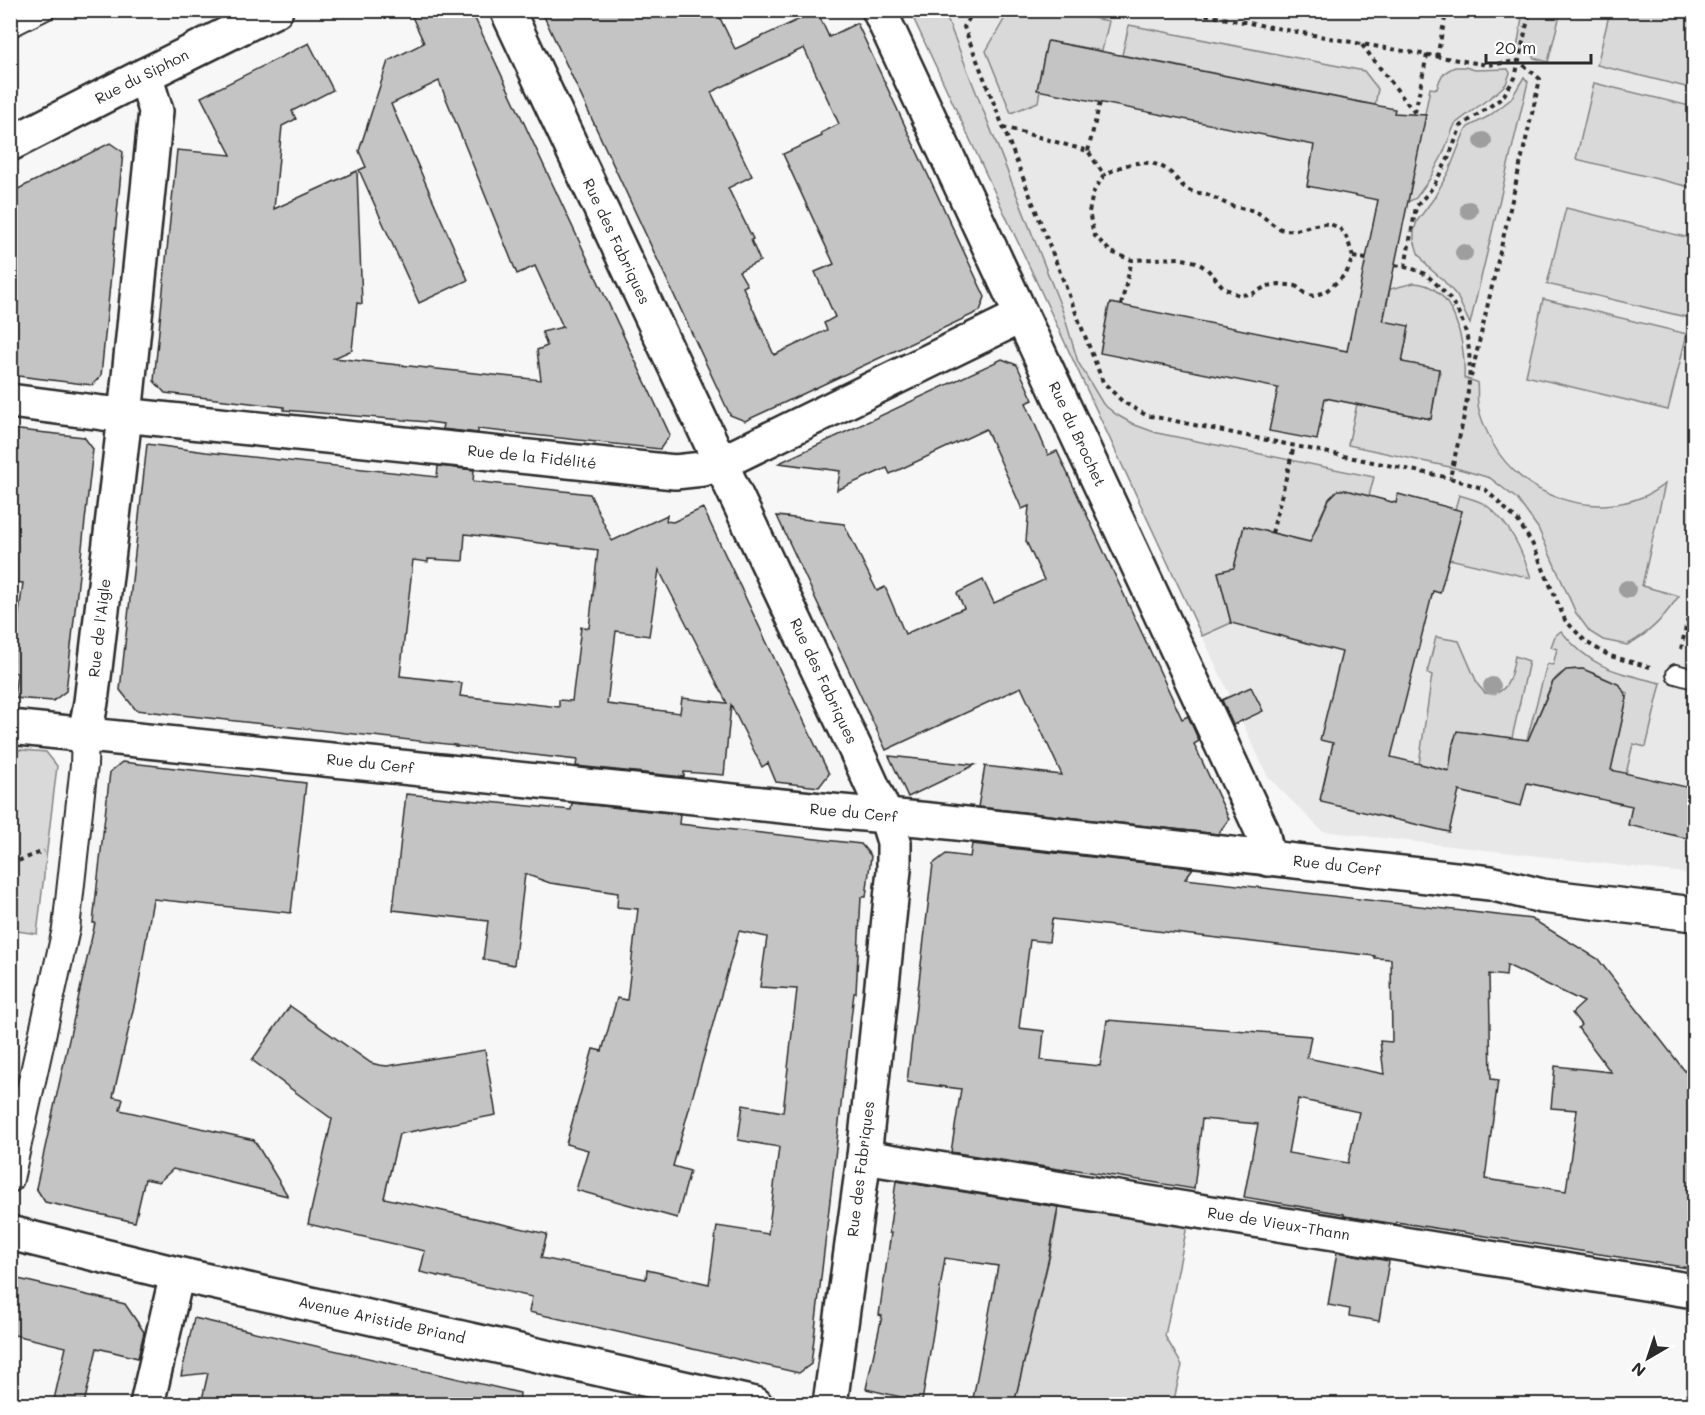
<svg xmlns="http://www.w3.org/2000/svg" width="1705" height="1415" viewBox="0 0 1705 1415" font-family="Mali,sans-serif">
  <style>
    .built { fill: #e8e8e8 }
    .green { fill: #d9d9d9; stroke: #828282; stroke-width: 1.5 }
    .building { fill: #c4c4c4; stroke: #2b2b2b; stroke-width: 1.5; fill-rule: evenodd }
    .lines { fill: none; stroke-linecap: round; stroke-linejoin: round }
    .service-casing { stroke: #2b2b2b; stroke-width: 22 }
    .pedestrian-casing { stroke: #2b2b2b; stroke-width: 30 }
    .minor-casing { stroke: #2b2b2b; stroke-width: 38 }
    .tertiary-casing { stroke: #2b2b2b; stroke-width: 38 }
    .path { stroke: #2b2b2b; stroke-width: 4; stroke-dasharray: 4.5 4.5; stroke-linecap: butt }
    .service { stroke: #fff; stroke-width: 18 }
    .pedestrian { stroke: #fff; stroke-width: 26 }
    .minor { stroke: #fff; stroke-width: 33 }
    .tertiary { stroke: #fff; stroke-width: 33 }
    .tree { fill: #9e9e9e }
    .labels { text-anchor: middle; stroke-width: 5; stroke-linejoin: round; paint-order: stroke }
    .street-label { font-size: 15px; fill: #2b2b2b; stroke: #fff }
  </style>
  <rect width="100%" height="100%" fill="#f7f7f7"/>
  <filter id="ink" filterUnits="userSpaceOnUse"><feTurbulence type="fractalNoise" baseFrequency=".0167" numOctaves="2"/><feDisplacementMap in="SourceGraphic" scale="12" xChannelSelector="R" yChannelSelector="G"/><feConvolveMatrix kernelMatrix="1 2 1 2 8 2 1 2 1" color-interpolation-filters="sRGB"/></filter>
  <g filter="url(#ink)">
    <!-- built -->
    <path class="built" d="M 910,11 L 1694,11 L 1694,874 L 1322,831 L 1268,777 Z"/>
    <!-- green -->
    <g class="green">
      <path d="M 910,11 L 944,11 L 1063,312 L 1078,362 L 1103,404 L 1117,415 L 1135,425 L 1157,433 L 1374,477 L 1369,496 C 1361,494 1349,490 1341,491 C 1328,492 1320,519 1315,529 L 1333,548 L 1244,526 L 1234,568 L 1218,572 L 1231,623 L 1202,636 Z"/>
      <path d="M 1009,11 L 1056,11 L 1109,21 L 1102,51 L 1049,41 L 1047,43 L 1038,88 L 1040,90 L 1038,102 L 1011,113 L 986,51 Z"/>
      <path d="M 1523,11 L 1561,11 L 1548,62 L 1534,58 L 1528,51 L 1517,49 Z"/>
      <path d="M 1610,11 L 1694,11 L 1694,89 L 1597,65 Z"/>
      <path d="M 1129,25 L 1364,71 L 1378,89 L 1375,105 L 1122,55 Z"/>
      <path d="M 1455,67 L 1465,67 L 1475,70 L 1508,69 L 1510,73 L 1506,84 L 1496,93 L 1455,124 L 1442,156 L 1429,180 L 1416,198 L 1408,202 L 1430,88 L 1437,89 C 1440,76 1443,72 1455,67 Z"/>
      <path d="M 1524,77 L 1528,82 L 1470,324 L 1457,296 L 1443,280 L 1428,267 L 1418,253 L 1414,240 L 1414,231 L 1417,221 L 1434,198 L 1449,171 L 1464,133 L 1468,127 L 1489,116 L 1511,99 Z"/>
      <path d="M 1594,83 L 1694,107 L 1694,188 L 1576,159 Z"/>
      <path d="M 1566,208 L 1694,239 L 1694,301 L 1690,318 L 1547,284 Z"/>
      <path d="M 1414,283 C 1455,284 1466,346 1464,378 L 1477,382 C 1478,390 1477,398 1478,405 C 1480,419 1487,432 1493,444 C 1522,496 1590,519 1645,496 C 1652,493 1659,488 1665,484 L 1642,586 L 1679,596 C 1662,619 1653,631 1627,645 L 1603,640 L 1590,632 L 1576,613 L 1538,528 L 1517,499 L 1490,478 L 1459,469 L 1348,445 L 1357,404 L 1429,419 L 1431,417 L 1440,372 L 1439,369 L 1402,362 L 1409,326 L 1377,352 L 1390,289 Z"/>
      <path d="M 1543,299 L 1687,334 L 1668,410 L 1526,376 Z"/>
      <path d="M 1459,495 C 1468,498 1478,500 1486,505 C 1510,523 1522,550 1531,578 L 1449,559 L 1462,511 L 1455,509 Z"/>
      <path d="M 1561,631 C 1592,669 1616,672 1661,683 L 1646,747 L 1633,744 L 1619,804 L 1604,800 L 1628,693 L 1621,691 L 1620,685 C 1597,675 1568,655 1551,685 L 1525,747 L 1547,664 L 1553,665 L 1557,649 L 1551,647 L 1555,636 Z"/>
      <path d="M 1436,637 L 1459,641 L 1478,685 L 1485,693 C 1509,697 1511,675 1515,656 L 1529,661 L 1512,738 L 1467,732 L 1454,739 L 1451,755 L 1451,771 L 1419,764 L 1432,675 L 1427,673 Z"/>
      <path d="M 10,749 L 46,752 L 57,766 L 37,934 L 11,930 Z"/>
      <path d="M 1060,1200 L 1188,1221 L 1165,1336 L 1182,1365 L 1173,1404 L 1014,1404 L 1051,1251 Z"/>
    </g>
    <!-- building -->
    <g class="building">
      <path d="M 409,10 L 471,10 L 670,435 L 660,449 L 478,429 L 478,433 L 442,429 L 443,424 L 428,422 L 284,410 L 284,407 L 165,393 L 154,381 L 177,150 L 231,155 L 201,97 L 309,43 L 333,90 L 292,111 L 296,119 L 282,126 L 274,209 L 357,171 L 362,304 L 357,303 L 352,350 L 334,358 L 541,380 L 537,350 L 547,346 L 542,332 L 563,327 L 535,266 L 517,274 L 439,81 L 391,104 L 468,280 L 419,303 L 359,170 L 366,167 L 359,151 L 388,61 L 424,43 Z"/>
      <path d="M 541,10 L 716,10 L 735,49 L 817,11 L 829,37 L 857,23 L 985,297 L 980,311 L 745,421 L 730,415 ZM 804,48 L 839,124 L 821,133 L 822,136 L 783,154 L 834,264 L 815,272 L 835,317 L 824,323 L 827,330 L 774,355 L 743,287 L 747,285 L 739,271 L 760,261 L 751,240 L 753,239 L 728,188 L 752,176 L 711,92 Z"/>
      <path d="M 1048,41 L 1395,109 L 1394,113 L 1426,115 L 1383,321 L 1409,326 L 1402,362 L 1439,369 L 1431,419 L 1325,398 L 1317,440 L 1269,431 L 1278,388 L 1100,353 L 1109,305 L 1111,303 L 1347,351 L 1378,200 L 1307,186 L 1314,145 L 1037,90 L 1047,42 Z"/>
      <path d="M 110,143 L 123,152 L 101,376 L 92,385 L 10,375 L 10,193 Z"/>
      <path d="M 1002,359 L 1017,365 L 1033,400 L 1026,403 L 1048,455 L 1057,451 L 1182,719 L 1188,716 L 1199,741 L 1194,744 L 1229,819 L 1218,834 L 978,807 L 985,766 L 1062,775 L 1021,687 L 886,750 L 777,516 L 844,524 L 877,591 L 885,587 L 905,634 L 964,608 L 957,593 L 983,580 L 994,603 L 1044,580 L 1026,541 L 1029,506 L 1022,509 L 986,429 L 890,474 L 887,468 L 837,490 L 840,471 L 779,463 Z"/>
      <path d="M 10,429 L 84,437 L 93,449 L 66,691 L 53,701 L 14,698 L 17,673 L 11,672 L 23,583 L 10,582 Z"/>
      <path d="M 147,444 L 206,452 L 437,477 L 438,466 L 474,470 L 473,481 L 590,494 L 612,541 L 667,515 L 666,521 L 673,522 L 703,508 L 829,774 L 819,787 L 776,782 L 768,763 L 762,767 L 731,705 L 724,775 L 684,772 L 684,777 L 576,766 L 577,760 L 455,746 L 456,745 L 136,710 L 120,690 ZM 465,534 L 598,550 L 589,628 L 581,627 L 572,701 L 559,700 L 559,707 L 460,696 L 462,683 L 400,676 L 413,560 L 428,562 L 428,559 L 463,561 ZM 659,570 L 727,703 L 682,698 L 680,713 L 607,704 L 616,631 L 649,636 Z"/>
      <path d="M 1338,490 L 1346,490 L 1396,503 L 1398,494 L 1462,511 L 1440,593 L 1433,591 L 1391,757 L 1449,771 L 1453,744 L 1457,731 L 1528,740 L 1553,682 L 1566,670 L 1583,669 L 1620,685 L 1627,698 L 1611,770 L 1695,789 L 1695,840 L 1628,825 L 1632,806 L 1527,783 L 1521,806 L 1459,791 L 1449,832 L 1321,802 L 1321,800 L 1320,800 L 1333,743 L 1320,740 L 1342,652 L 1231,623 L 1218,572 L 1234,568 L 1244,526 L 1310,542 L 1329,499 Z"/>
      <path d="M 1251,687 L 1263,711 L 1233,725 L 1222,700 Z"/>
      <path d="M 889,756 L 975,765 L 908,797 Z"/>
      <path d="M 122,762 L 306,783 L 291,913 L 153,899 L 137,993 L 113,1097 L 123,1099 L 120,1110 L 254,1140 L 288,1196 L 173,1169 L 159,1182 L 145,1179 L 135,1222 L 45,1202 L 36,1188 L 95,923 L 93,923 L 96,895 L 110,772 Z"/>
      <path d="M 406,794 L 571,810 L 572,803 L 680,814 L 679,824 L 861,844 L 871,856 L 866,897 L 861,897 L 856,993 L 854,993 L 811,1364 L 799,1373 L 529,1312 L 532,1297 L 420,1272 L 425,1251 L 308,1224 L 332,1119 L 252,1060 L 290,1006 L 371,1063 L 379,1065 L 387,1066 L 485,1050 L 496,1115 L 399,1134 L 384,1198 L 547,1234 L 541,1258 L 646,1279 L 647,1270 L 709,1284 L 717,1226 L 768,1234 L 779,1147 L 738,1140 L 743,1105 L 783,1112 L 797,989 L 760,987 L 767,937 L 739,931 L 673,1166 L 690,1171 L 677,1218 L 576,1190 L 588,1150 L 566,1144 L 593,1049 L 602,1051 L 617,998 L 627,1000 L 638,909 L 617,907 L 618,893 L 550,883 L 525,874 L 514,965 L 483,959 L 488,921 L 393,910 Z"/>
      <path d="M 972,844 L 1193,868 L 1185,879 L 1532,919 L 1598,959 L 1695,1084 L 1695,1269 L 1396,1222 L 1396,1224 L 1344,1216 L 1344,1214 L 1244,1197 L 1258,1124 L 1202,1119 L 1194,1189 L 1065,1168 L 1065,1170 L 951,1152 L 961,1089 L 907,1082 L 933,864 L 946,854 L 970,857 ZM 1052,919 L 1375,956 L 1375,958 L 1391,959 L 1392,1042 L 1380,1041 L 1384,1074 L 1307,1058 L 1311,1036 L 1107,1020 L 1100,1066 L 1041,1060 L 1044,1031 L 1019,1028 L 1030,940 L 1049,942 ZM 1507,965 L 1584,1002 L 1572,1013 L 1581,1025 L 1578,1028 L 1611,1072 L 1555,1066 L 1551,1108 L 1577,1110 L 1566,1191 L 1485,1179 L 1498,1080 L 1491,1079 L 1489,974 L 1506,976 ZM 1298,1099 L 1359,1112 L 1348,1163 L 1288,1153 Z"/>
      <path d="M 896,1181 L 1058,1207 L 1050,1253 L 1014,1404 L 972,1404 L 998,1266 L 945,1258 L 922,1402 L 866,1389 L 882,1316 L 879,1315 L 891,1233 L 889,1233 Z"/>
      <path d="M 1337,1252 L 1389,1261 L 1379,1321 L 1349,1316 L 1350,1309 L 1328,1305 Z"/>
      <path d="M 10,1277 L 125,1304 L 144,1332 L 138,1358 L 97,1348 L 84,1404 L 53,1404 L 66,1347 L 10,1334 Z"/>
      <path d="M 194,1318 L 520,1393 L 519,1404 L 201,1404 L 208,1373 L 181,1376 Z"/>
    </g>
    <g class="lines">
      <!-- service casing -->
      <g class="service-casing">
        <g id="service">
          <path d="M 10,28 L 46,10"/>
          <path d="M 1676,674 L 1694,679"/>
        </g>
      </g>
      <!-- pedestrian casing -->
      <g class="pedestrian-casing">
        <path id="pedestrian" d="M 10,1179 L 66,929 L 84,765 L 85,735"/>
      </g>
      <!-- minor casing -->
      <g class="minor-casing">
        <g id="minor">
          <path id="s1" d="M 507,10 L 861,761 L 886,816 L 894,842 L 894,870 L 864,1157 L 830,1404"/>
          <path id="s2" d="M 879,10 L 1262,831 L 1268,859"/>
          <path id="s3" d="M 10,401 L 103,413 L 675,472 L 703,469 L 721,463 L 1021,316"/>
          <path id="s4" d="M 10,727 L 831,811 L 930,820 L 1490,883 L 1542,896 L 1694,914"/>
          <path id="s5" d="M 85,735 L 91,702 L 125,416 L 156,111 L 145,75"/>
          <path id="s6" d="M 864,1157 L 1694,1291"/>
          <path id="s7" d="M 10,1233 L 177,1274 L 755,1404"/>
          <path d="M 147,1404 L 177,1274"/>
        </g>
      </g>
      <!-- tertiary casing -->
      <g class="tertiary-casing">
        <g id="tertiary">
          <path id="s8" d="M 10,144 L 145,75 L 276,10"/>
        </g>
      </g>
      <!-- path -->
      <g class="path">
        <path d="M 974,10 L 964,27 L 1103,382 L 1123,402 L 1146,415 L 1450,478"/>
        <path d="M 1179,10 L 1362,44 L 1488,65 L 1519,61 L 1540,79 L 1471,377"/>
        <path d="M 1362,45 L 1415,113"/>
        <path d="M 1437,57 L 1445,18"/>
        <path d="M 1415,112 L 1427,55"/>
        <path d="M 1003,127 L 1088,151 L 1104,175 L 1093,193 L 1089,212 L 1094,235 L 1111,252 L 1132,260 L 1179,258 L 1196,262 L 1207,269 L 1224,288 L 1239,295 L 1252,294 L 1267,286 L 1279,284 L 1296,286 L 1304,293 L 1313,296 L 1325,292 L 1346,274 L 1353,257 C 1349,245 1347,231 1335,226 C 1318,218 1299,235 1281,229 C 1271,225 1264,215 1254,211 C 1247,209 1239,208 1232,206 C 1223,203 1215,197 1206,194 C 1201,193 1194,193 1189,190 C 1181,186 1178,180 1172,174 C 1152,155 1125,163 1104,175"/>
        <path d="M 1088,151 L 1100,102"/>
        <path d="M 1353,257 L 1366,259"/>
        <path d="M 1395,265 C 1423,270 1426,273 1445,293 C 1490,344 1462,420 1450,478 L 1485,489 L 1518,521 L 1533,545 L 1565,620 L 1586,642 L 1610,656 L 1650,667"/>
        <path d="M 1405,267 L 1416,207 L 1433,187 L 1448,159 L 1461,126 L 1502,98 L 1515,78 L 1530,10"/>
        <path d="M 1121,305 L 1132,260"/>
        <path d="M 1272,533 L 1294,446"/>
        <path d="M 1681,649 L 1694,591"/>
        <path d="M 10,864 L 44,851"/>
      </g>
      <!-- service -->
      <use href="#service" class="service"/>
      <!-- pedestrian -->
      <use href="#pedestrian" class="pedestrian"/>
      <!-- minor -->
      <use href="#minor" class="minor"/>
      <!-- tertiary -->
      <use href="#tertiary" class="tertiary"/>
    </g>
    <!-- trees -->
    <g class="tree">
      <circle cx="1483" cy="141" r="9"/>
      <circle cx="1469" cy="210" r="9"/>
      <circle cx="1464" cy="253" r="9"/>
      <circle cx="1627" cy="589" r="9"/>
      <circle cx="1492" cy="686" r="9"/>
    </g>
  </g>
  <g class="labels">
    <!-- street labels -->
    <g class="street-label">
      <text dy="5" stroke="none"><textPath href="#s8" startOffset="148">Rue du Siphon</textPath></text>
      <text dy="5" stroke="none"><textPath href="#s1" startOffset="256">Rue des Fabriques</textPath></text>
      <text dy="5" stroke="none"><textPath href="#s2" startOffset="468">Rue du Brochet</textPath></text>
      <text dy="5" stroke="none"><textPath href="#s3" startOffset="525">Rue de la Fidélité</textPath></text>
      <text dy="5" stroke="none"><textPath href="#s5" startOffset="108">Rue de l'Aigle</textPath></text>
      <text dy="5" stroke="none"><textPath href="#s1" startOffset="742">Rue des Fabriques</textPath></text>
      <text dy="5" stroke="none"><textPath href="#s4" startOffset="362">Rue du Cerf</textPath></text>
      <text dy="5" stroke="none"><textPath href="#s4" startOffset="848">Rue du Cerf</textPath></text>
      <text dy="5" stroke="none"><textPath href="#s4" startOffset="1334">Rue du Cerf</textPath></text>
      <text transform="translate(861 1169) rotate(-83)" y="5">Rue des Fabriques</text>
      <text dy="5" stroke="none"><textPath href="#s6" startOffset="420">Rue de Vieux-Thann</textPath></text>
      <text dy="5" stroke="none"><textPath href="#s7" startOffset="382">Avenue Aristide Briand</textPath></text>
    </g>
  </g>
  <!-- margin -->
  <rect width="1705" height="1415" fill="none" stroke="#fff" stroke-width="36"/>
  <rect x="18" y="18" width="1669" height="1379" fill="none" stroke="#2b2b2b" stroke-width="2" filter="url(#ink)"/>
  <!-- north arrow -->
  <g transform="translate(1648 1358) rotate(219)" stroke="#ffffff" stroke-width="4.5" paint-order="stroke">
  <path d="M0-4.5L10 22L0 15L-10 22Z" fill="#2b2b2b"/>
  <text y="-9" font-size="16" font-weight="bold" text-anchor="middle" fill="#2b2b2b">N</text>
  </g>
  <!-- scale -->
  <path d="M1486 54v9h105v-9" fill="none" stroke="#2b2b2b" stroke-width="3"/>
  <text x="1495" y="54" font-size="18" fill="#2b2b2b" stroke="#ffffff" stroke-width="4.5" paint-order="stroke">20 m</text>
</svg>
